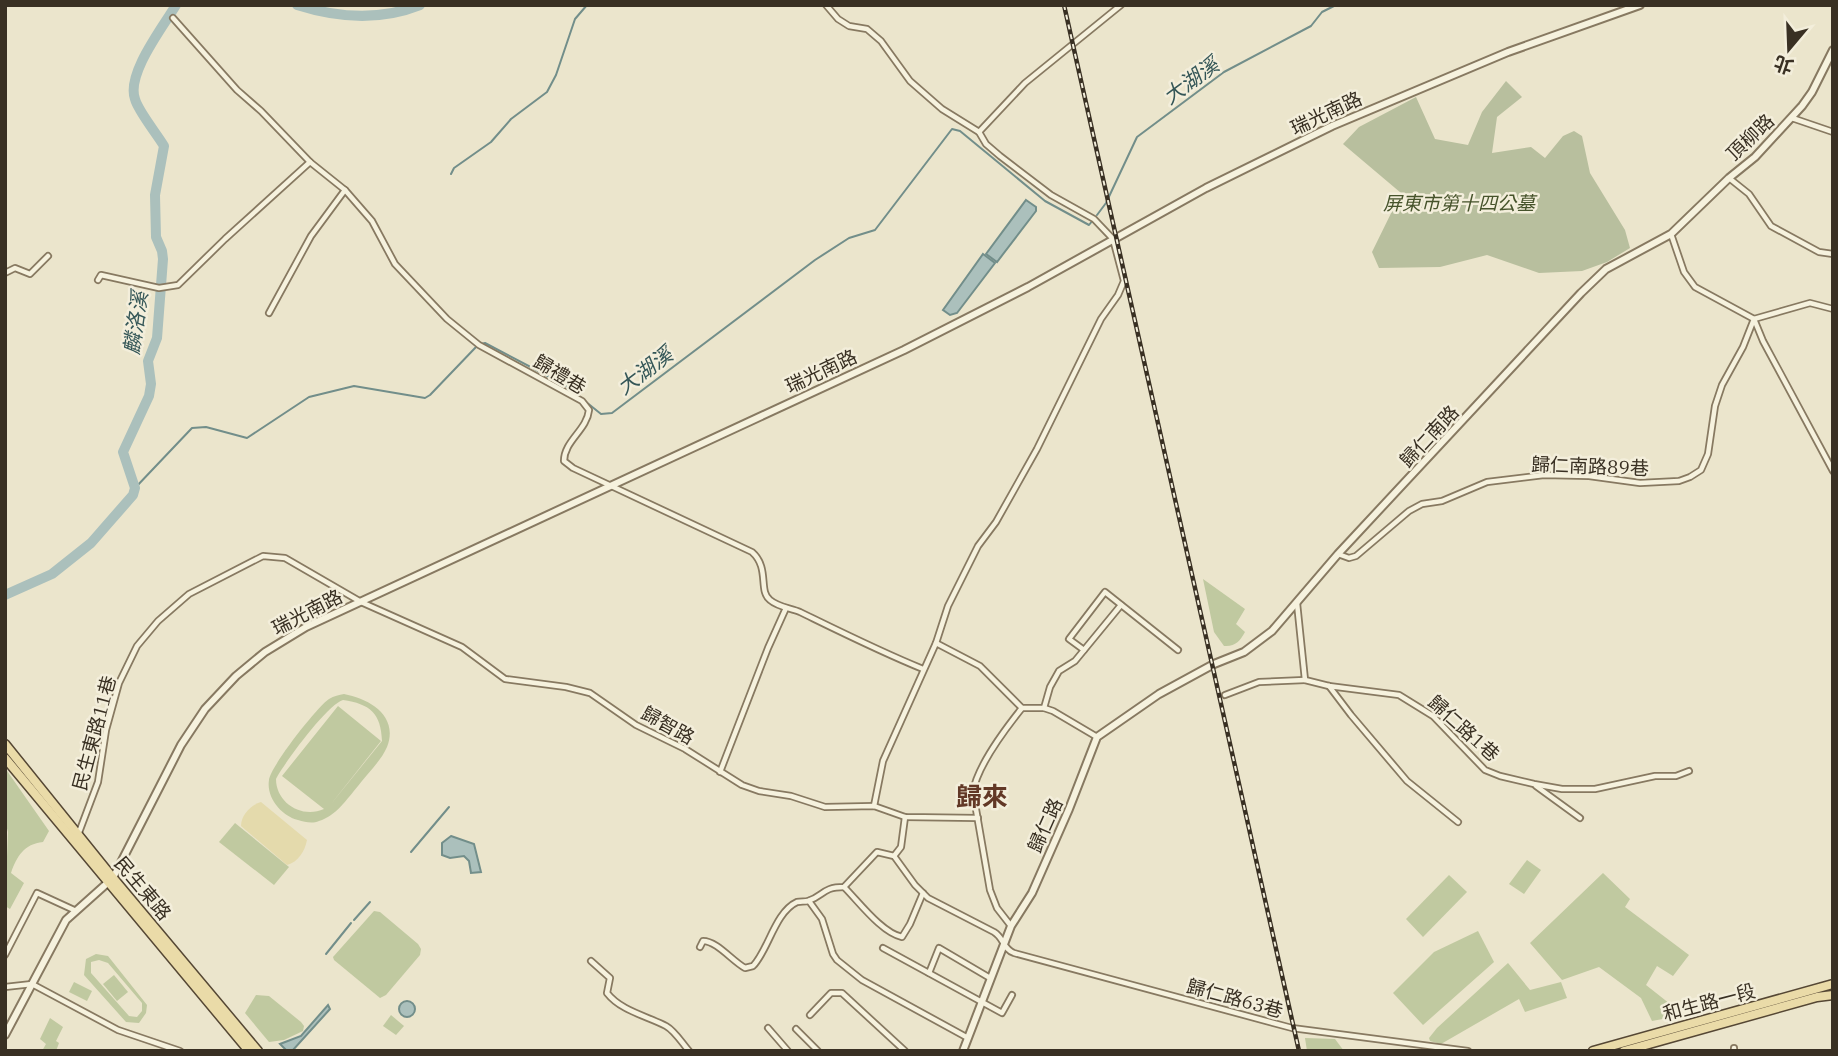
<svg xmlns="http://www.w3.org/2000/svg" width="1838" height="1056" viewBox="0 0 1838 1056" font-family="'IBM Plex Serif','Noto Sans TC',serif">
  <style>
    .green { fill: #c0c9a0; fill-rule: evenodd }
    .sand { fill: #e4daac }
    .cemetery { fill: #b8bf9e }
    .water { fill: #abc0bc; stroke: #728e8a; stroke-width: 2 }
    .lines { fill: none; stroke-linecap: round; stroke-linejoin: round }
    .stream { stroke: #728e8a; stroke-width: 2 }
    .river { stroke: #abc0bc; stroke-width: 10 }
    .minor-casing { stroke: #877961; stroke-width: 8 }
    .tertiary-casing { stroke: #877961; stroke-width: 10 }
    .primary-casing { stroke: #554734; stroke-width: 11 }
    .minor { stroke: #f6f2de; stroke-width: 4.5 }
    .tertiary { stroke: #f6f2de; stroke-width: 6 }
    .primary { stroke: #eadba8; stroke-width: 8 }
    .rail-casing { stroke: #393023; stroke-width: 4.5 }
    .rail { stroke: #f3eedb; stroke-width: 2; stroke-dasharray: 5; stroke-linecap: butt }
    .labels { text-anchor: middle; stroke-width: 5; stroke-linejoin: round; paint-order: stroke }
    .street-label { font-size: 19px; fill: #393023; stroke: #f3eedb }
    .park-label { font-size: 19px; font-style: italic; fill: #46532b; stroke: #f3eedb }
    .water-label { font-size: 21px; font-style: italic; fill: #345657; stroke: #f3eedb }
    .district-label { font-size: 26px; font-weight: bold; fill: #623826; stroke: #f3eedb }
  </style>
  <rect width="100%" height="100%" fill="#ebe5cc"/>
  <!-- green -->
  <g class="green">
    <path d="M 1203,579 L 1245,609 L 1236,624 L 1245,632 C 1240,641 1235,647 1224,646 L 1214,632 Z"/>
    <path d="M 344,694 C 370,699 399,716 387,747 C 381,761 367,774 358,786 C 347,799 336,816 319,821 C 312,824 305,822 298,820 C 282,816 266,798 269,780 C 270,767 317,707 329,699 C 334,696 339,695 344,694 ZM 343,700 C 370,704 381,713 382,741 L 331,804 L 381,741 L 338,706 L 282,776 L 324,809 C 302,819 276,803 276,779 C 284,763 328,704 343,700 Z"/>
    <path d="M 5,768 L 49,831 L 43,842 C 24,844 17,856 11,873 L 24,883 L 10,909 L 5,906 L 8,832 L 5,821 Z"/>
    <path d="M 235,823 L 289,867 L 274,885 L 219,842 Z"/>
    <path d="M 1527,860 L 1541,870 L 1524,894 L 1509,884 Z"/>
    <path d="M 1603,873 L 1630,899 L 1625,907 L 1689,955 L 1673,976 L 1657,966 L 1646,985 L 1684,1015 L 1652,1021 L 1641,998 L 1599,967 L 1562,980 L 1530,943 Z"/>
    <path d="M 1449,875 L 1467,892 L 1423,937 L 1406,919 Z"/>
    <path d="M 374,911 L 380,912 L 418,944 L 421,949 L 420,955 L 386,995 L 380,998 L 334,960 L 333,957 Z"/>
    <path d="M 1478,931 L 1494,962 L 1423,1025 L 1393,993 L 1434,952 Z"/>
    <path d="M 96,954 L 108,956 L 147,1005 L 146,1013 L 139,1023 L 126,1022 L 84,975 L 86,959 ZM 99,960 L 108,963 L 142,1003 L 142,1011 L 137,1017 L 129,1016 L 91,973 L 91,962 Z"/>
    <path d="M 1508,963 L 1530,990 L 1561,982 L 1567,998 L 1525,1012 L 1519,999 L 1441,1044 L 1430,1041 L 1429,1038 L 1437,1028 Z"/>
    <path d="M 114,975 L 128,992 L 117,1001 L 103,984 Z"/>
    <path d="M 74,982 L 92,991 L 87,1001 L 69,992 Z"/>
    <path d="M 256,995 L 269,996 L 301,1022 L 304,1026 L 303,1031 L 284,1040 L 269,1042 L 245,1013 Z"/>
    <path d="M 391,1015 L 404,1026 L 396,1035 L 383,1026 Z"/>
    <path d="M 50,1018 L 63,1027 L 56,1041 L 59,1043 L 56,1051 L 42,1051 L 46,1044 L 40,1039 Z"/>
    <path d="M 1305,1038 L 1335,1039 L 1344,1051 L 1307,1051 Z"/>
  </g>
  <!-- sand -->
  <path class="sand" d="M 261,802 L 307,840 C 305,851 298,862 287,865 L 241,826 C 241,815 251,805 261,802 Z"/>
  <!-- cemetery -->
  <path class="cemetery" d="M 1506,81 L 1522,97 L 1497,117 L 1492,153 L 1531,147 L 1545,158 L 1563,136 L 1574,131 L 1582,136 L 1590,173 L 1625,230 L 1630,248 L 1607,262 L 1582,271 L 1539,273 L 1487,255 L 1440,267 L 1379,268 L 1372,252 L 1401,193 L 1343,144 L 1359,127 L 1416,97 L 1435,139 L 1468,145 L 1482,112 Z"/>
  <!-- water -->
  <g class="water">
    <path d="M 1026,200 L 1036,207 L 1036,211 L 997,262 L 986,254 Z"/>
    <path d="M 983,254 L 995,263 L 957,313 L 950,315 L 943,310 Z"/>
    <path d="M 451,836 L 474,844 L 481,872 L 471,873 L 469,861 L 464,856 L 450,858 L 442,855 L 442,843 Z"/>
    <circle cx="407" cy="1009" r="8"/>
    <path d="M 328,1005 L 330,1009 L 293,1050 L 286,1050 L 280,1044 L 301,1036 Z"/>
  </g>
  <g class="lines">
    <!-- stream -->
    <g class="stream">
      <path d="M 451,174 L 454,168 L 491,142 L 511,119 L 547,92 L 556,75 L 575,19 L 587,5"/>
      <path d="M 1097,215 L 1106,203 L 1137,137 L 1224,72 L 1311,26 L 1322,12 L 1336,5"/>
      <path d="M 481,344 L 485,343 L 565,385 L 601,414 L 612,413 L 815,260 L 849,238 L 875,230 L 952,129 L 960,131 L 1045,201 L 1089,225 L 1093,220"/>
      <path d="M 135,488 L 192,428 L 206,427 L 247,438 L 309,397 L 354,386 L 425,398 L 430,395 L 476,347"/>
      <path d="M 411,852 L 449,807"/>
      <path d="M 354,920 L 370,902"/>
      <path d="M 326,954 L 351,923"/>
    </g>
    <!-- river -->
    <g class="river">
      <path d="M 297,5 C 338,18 380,21 420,5"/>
      <path d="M 5,595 L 52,574 L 91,543 L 133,495 L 135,488 L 123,452 L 149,396 L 151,384 L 148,361 L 157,338 L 163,259 L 162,251 L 156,237 L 155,195 L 164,146 C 157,134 138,111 135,99 C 126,74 163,27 176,5"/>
    </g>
    <!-- minor casing -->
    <g class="minor-casing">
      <g id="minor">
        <path d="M 826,5 L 838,19 L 849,26 L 867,29 L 881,41 L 910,81 L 942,109 L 979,132 L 986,144 L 1000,156 L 1051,195 L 1094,219 L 1113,239 L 1124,281 L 1118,295 L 1101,319 L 1037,449 L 996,522 L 978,546 L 948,606 L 936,643 L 883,761 L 874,806"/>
        <path d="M 173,18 L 237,90 L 261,111 L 310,162 L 345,190 L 372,221 L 395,264 L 447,319 L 479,345 L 582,401 L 589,410 C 587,430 564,441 564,461 L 573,468 L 752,552 C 770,568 758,591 770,600 C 778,607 790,608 800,612 C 841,632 881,652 923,669"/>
        <path d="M 1792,118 L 1833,132"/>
        <path d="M 979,132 L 1025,83 L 1121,5"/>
        <path d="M 1729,178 L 1749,194 L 1771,226 L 1819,252 L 1833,254"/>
        <path d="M 1671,234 L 1684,272 L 1695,287 L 1754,319 L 1763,341 L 1833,471"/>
        <path d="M 5,273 L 15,268 L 30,274 L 48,256"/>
        <path d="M 98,280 L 101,275 L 159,288 L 178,285 L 225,239 L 310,162"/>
        <path d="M 269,313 L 311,236 L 345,190"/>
        <path d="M 1338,554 L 1349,558 L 1356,556 L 1409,511 L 1422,504 L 1442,501 L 1487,482 L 1544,475 L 1589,476 L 1640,483 L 1679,481 L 1690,477 L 1701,470 L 1708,454 L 1715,406 L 1722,385 L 1743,347 L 1754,319 L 1810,303 L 1833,309"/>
        <path d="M 1297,603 L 1305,680 L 1329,686 L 1399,695 L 1433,716 L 1485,770 L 1500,776 L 1534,784 L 1562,789 L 1595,789 L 1655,776 L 1676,776 L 1689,771"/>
        <path d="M 936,643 L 980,666 L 1022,708 L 1044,708 L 1053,711 L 1097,737"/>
        <path d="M 1084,650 L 1069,639 L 1105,592 L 1178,650"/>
        <path d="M 1329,686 L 1351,715 L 1407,781 L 1458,822"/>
        <path d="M 1225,695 L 1259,682 L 1305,680"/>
        <path d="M 1044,708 L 1050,687 L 1059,671 L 1075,661 L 1121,605"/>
        <path d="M 720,772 L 768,648 L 786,608"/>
        <path d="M 1536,786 L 1580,818"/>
        <path d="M 78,835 L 98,782 L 106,730 L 119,683 L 137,646 L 158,621 L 189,594 L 263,556 L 285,558 L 361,602 L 462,647 L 505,679 L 566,687 L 590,693 L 636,725 L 685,749 L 742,785 L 759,791 L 791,796 L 825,807 L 874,806 L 905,817 L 978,818"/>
        <path d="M 894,856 L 901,847 L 905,817"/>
        <path d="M 844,887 C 859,902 882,933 902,937 L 910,924 L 923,893"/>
        <path d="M 809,901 L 822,919 L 833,954 L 837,960 L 862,980 L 968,1038"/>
        <path d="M 1011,926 L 997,908 L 990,890 L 973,792 C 977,767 1006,728 1022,708"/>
        <path d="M 700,947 L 703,941 C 717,941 732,961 745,968 L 753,966 C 768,951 775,912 797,902 C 801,901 805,902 808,901 C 824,896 822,887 844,887 L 877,852 L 894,856 L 915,885 L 928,898 L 994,932 C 1004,938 1003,949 1014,953 L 1292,1028 L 1468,1051"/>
        <path d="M 883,948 L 1002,1013 L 1012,995"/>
        <path d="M 5,955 L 37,893 L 74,910"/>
        <path d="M 591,961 L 610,978 L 607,993 C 621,1011 647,1016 666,1026 C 675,1031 682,1043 689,1051"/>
        <path d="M 929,973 L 939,948 L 990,978"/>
        <path d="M 5,987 L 32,984 L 118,1030 L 180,1051"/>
        <path d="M 810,1015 L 831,993 L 842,993 L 905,1051"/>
        <path d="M 768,1028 L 788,1051"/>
        <path d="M 796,1029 L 818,1051"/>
        <path d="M 1734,1048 L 1734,1051"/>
      </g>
    </g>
    <!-- tertiary casing -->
    <g class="tertiary-casing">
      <g id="tertiary">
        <path d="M 5,1035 L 66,920 L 113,878 L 181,745 L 205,709 L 236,676 L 265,652 L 306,627 L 904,350 L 1028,287 L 1206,188 L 1332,126 L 1508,52 L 1640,5"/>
        <path d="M 963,1051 L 1011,926 L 1032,893 L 1069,809 L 1097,737 L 1159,694 L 1214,664 L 1244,652 L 1272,631 L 1338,554 L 1581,293 L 1606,269 L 1671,234 L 1729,178 L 1755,157 L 1802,106 L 1812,92 L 1833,50"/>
      </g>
    </g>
    <!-- primary casing -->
    <g class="primary-casing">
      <g id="primary">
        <path d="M 5,744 L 113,878 L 258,1051"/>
        <path d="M 5,758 L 249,1051"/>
        <path d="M 1593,1051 L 1833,984"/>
        <path d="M 1624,1051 L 1817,997 L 1833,995"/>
      </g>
    </g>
    <!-- minor -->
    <use href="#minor" class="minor"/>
    <!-- tertiary -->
    <use href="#tertiary" class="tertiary"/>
    <!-- primary -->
    <use href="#primary" class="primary"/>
    <!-- rail casing -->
    <g class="rail-casing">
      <path id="rail" d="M 1064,5 L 1299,1051"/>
    </g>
    <!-- rail -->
    <use href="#rail" class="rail"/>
  </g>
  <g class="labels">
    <!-- street labels -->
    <g class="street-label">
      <text transform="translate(1326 113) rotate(-25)" y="7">瑞光南路</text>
      <text transform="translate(1750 137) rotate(-44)" y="7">頂柳路</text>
      <text transform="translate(821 371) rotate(-25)" y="7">瑞光南路</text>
      <text transform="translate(560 374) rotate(31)" y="7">歸禮巷</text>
      <text transform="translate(1429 436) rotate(-47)" y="7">歸仁南路</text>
      <text transform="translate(1590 466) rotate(2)" y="7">歸仁南路89巷</text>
      <text transform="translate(307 612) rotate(-27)" y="7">瑞光南路</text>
      <text transform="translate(668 725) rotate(29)" y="7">歸智路</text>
      <text transform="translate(1464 728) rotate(42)" y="7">歸仁路1巷</text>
      <text transform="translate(94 733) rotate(-75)" y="7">民生東路11巷</text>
      <text transform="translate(1045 825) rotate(-66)" y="7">歸仁路</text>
      <text transform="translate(143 888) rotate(50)" y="7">民生東路</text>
      <text transform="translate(1235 998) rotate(15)" y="7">歸仁路63巷</text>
      <text transform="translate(1709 1002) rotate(-15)" y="7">和生路一段</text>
    </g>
    <!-- park labels -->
    <g class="park-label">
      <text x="1459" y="210">屏東市第十四公墓</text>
    </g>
    <!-- water labels -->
    <g class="water-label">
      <text transform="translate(1191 81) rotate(-36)" y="7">大湖溪</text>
      <text transform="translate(136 323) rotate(-82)" y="7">麟洛溪</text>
      <text transform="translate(645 371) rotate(-37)" y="7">大湖溪</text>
    </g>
    <!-- district labels -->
    <g class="district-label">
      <text x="982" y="806">歸來</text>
    </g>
  </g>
  <!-- border -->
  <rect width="1838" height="1056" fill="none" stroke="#393023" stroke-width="14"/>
  <!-- north arrow -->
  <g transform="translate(1789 49) rotate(199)" stroke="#f3eedb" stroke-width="5" paint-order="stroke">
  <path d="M0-5L12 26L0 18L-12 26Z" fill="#393023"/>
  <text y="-10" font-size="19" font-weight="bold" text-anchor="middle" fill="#393023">北</text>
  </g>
</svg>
